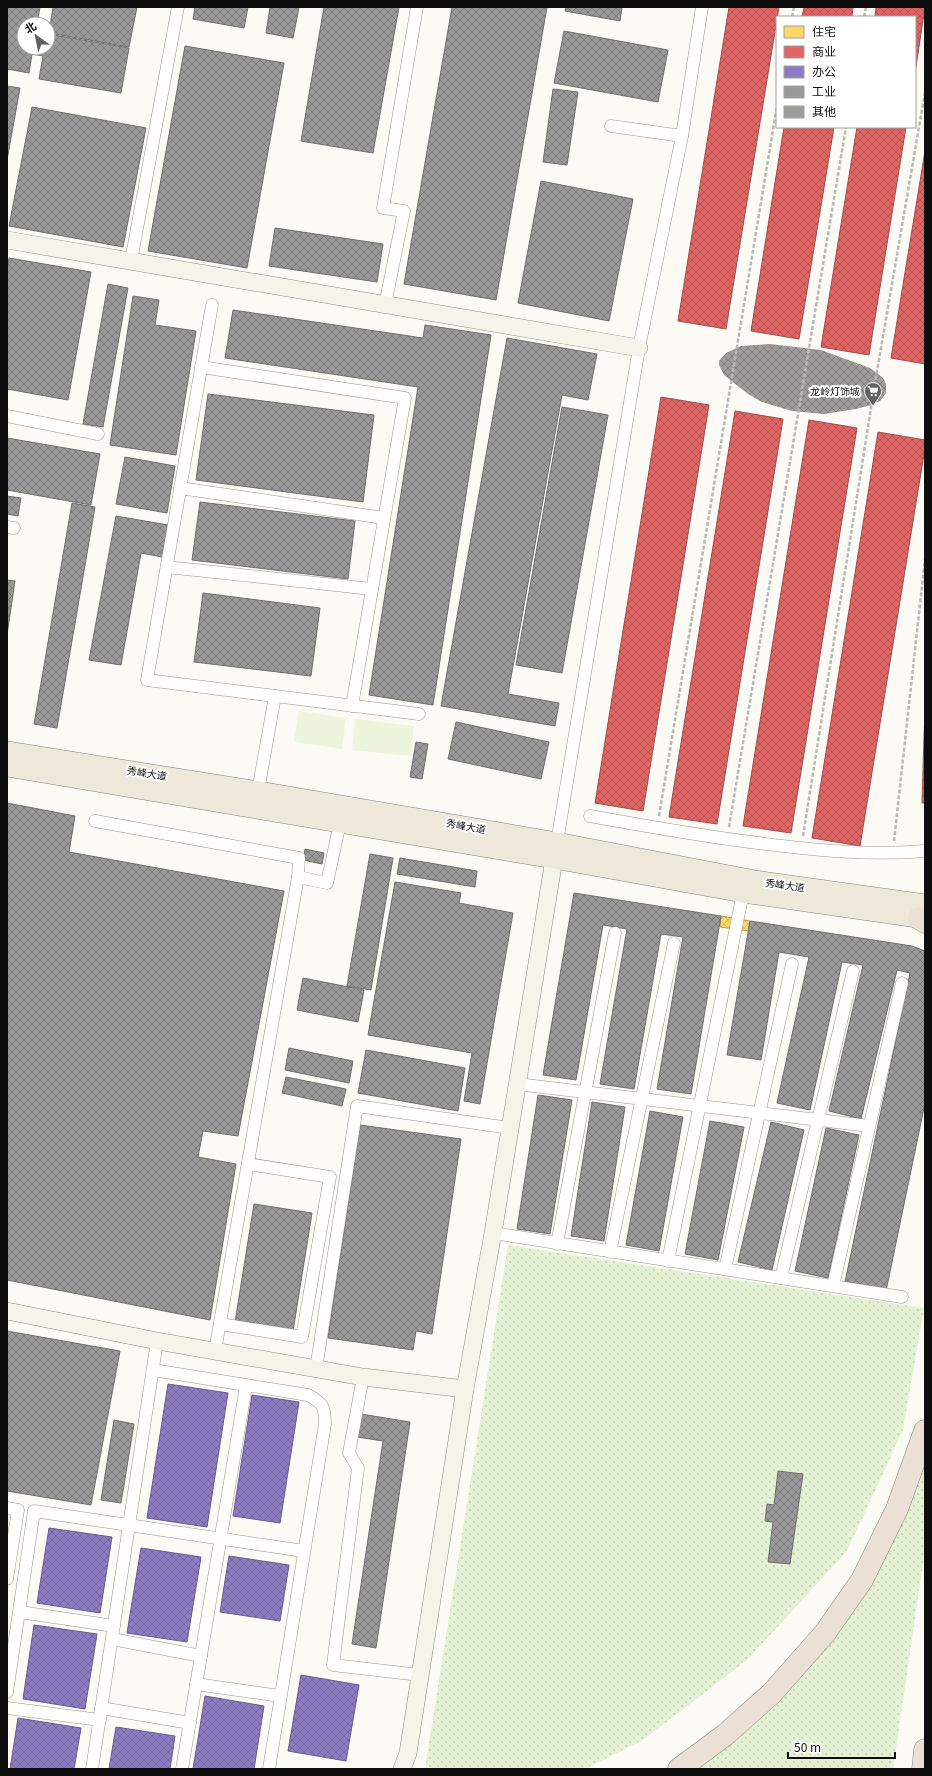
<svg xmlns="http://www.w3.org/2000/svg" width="932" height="1776" viewBox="0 0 932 1776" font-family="Georgia,'Noto Sans SC',serif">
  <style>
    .grass { fill: url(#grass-dots) }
    .pitch { fill: #eef5dd }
    .homes { fill: url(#homes-cross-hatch); stroke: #b79c4c }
    .shops { fill: url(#shops-cross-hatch); stroke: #a14c4c }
    .offices { fill: url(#offices-cross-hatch); stroke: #685b8d }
    .industry { fill: url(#industry-cross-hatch); stroke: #6f6f6f }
    .building { fill: url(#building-cross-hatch) }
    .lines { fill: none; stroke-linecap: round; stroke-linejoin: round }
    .street-casing { stroke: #959492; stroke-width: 13 }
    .secondary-casing { stroke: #8c8b88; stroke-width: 18 }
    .primary-casing { stroke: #82827f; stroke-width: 20 }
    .highway-casing { stroke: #82827f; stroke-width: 23 }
    .path { stroke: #b8b8b7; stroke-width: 2.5; stroke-dasharray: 4 2; stroke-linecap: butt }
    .street { stroke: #fffefd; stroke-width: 12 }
    .secondary { stroke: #f5f4ea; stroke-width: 17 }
    .primary { stroke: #ede8d9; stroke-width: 19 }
    .highway { stroke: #eae0d5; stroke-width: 22 }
    .labels { text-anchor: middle; stroke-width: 4; stroke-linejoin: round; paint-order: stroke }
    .poi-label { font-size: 10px; fill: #0e0e0e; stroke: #fff; text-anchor: end }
    .street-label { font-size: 10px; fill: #0e0e0e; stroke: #fff }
  </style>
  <defs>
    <pattern id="grass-dots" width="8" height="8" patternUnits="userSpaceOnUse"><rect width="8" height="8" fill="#e4f1d4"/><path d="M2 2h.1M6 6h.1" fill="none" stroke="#c2cdb5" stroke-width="1.8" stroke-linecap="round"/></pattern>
    <pattern id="homes-cross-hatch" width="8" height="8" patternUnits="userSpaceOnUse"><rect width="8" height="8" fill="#ffd966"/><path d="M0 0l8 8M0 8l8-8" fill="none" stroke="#d9b957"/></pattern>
    <pattern id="shops-cross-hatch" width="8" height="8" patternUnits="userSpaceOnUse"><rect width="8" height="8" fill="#e06666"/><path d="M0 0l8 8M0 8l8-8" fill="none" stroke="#b45252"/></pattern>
    <pattern id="offices-cross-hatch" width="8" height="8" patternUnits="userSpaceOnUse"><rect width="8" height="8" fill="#8e7cc3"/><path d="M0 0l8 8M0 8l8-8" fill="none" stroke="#72649d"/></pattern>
    <pattern id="industry-cross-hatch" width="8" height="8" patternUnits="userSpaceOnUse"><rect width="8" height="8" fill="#999"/><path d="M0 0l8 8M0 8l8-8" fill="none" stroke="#7b7b7b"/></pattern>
    <pattern id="building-cross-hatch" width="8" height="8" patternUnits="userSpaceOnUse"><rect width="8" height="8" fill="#9f9d99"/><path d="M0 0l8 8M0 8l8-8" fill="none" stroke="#807e7b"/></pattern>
  </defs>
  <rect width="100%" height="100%" fill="#fcfaf4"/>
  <!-- grass -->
  <g class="grass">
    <path d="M 508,1245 L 924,1308 L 903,1430 L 847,1551 L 747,1660 L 643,1740 L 585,1769 L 425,1769 Z"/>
    <path d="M 925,1456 L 925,1549 L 893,1769 L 697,1769 L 803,1668 Z"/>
  </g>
  <!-- pitch -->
  <g class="pitch">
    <path d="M 299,711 L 346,718 L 342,749 L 294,742 Z"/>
    <path d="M 355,719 L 414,726 L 411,756 L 352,750 Z"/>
  </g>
  <!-- homes -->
  <path class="homes" d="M 721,916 L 750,921 L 748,931 L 720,927 Z"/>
  <!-- shops -->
  <g class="shops">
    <path d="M 729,7 L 779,7 L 726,329 L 678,321 Z"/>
    <path d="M 804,7 L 853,7 L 852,17 L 802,17 Z"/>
    <path d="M 876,7 L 925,7 L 915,73 L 915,17 L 875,17 Z"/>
    <path d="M 784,127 L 834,127 L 799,339 L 751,331 Z"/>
    <path d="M 857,127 L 906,127 L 869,355 L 821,347 Z"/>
    <path d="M 925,151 L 925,364 L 891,358 Z"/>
    <path d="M 661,397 L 709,405 L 643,811 L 595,803 Z"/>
    <path d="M 735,411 L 783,419 L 717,824 L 669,817 Z"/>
    <path d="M 809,420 L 857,428 L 791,833 L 743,826 Z"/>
    <path d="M 878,432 L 925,440 L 925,448 L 860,846 L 812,838 Z"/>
    <path d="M 925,712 L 925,803 L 922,803 L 924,737 Z"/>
  </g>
  <!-- offices -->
  <g class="offices">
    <path d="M 168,1384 L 228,1393 L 207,1527 L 147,1518 Z"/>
    <path d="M 252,1395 L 299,1402 L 280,1523 L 233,1516 Z"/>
    <path d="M 49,1528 L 112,1537 L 100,1613 L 37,1603 Z"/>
    <path d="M 141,1548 L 201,1557 L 187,1642 L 127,1633 Z"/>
    <path d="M 229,1556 L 289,1565 L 280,1621 L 220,1612 Z"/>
    <path d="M 34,1625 L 97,1634 L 85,1709 L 23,1699 Z"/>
    <path d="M 301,1675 L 359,1685 L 346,1761 L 288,1751 Z"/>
    <path d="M 205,1696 L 264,1706 L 254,1769 L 193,1769 Z"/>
    <path d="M 18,1718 L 81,1728 L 74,1769 L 10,1769 Z"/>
    <path d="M 116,1727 L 175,1736 L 170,1769 L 109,1769 Z"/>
  </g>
  <!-- industry -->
  <g class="industry">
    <path d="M 7,7 L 40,7 L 37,24 L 24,24 L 24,48 L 48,48 L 48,34 L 129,48 L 121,93 L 39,79 L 43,56 L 32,54 L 29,73 L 7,69 Z"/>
    <path d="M 53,7 L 137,7 L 129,47 L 49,33 Z"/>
    <path d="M 195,7 L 248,7 L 244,28 L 193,19 Z"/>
    <path d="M 270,7 L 299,7 L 293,38 L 266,33 Z"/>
    <path d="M 324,7 L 399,7 L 373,153 L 301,141 Z"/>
    <path d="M 452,7 L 547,7 L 496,300 L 404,284 Z"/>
    <path d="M 566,7 L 622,7 L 620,21 L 565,11 Z"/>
    <path d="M 564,31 L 668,50 L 658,102 L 554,83 Z"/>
    <path d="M 185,46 L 284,63 L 247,268 L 148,251 Z"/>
    <path d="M 7,86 L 20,88 L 7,160 Z"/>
    <path d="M 553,89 L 578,92 L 567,165 L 543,162 Z"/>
    <path d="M 32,107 L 146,128 L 123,247 L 9,226 Z"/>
    <path d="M 541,181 L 633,199 L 609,321 L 518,303 Z"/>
    <path d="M 275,228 L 383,244 L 377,282 L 269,266 Z"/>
    <path d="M 9,258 L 91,272 L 68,400 L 7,389 L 7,270 Z"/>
    <path d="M 108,284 L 128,288 L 103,427 L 83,424 Z"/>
    <path d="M 133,296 L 159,300 L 155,325 L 196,331 L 176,455 L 110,445 Z"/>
    <path d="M 233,310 L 423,338 L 425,325 L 491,335 L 433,705 L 369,695 L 418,387 L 225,358 Z"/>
    <path d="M 507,338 L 597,354 L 588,400 L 562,395 L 508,694 L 559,703 L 555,726 L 441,706 Z"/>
    <path d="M 208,394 L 374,415 L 363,502 L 196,480 Z"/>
    <path d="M 562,407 L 608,415 L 562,673 L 516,665 Z"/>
    <path d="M 7,438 L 100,454 L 91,505 L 7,490 Z"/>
    <path d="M 125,457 L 175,466 L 167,513 L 116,504 Z"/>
    <path d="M 7,496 L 21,498 L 18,516 L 7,514 Z"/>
    <path d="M 200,502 L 355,521 L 348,579 L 192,560 Z"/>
    <path d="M 72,503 L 95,507 L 57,728 L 34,724 Z"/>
    <path d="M 116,516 L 168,525 L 162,557 L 141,553 L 121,665 L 89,660 Z"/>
    <path d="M 7,580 L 15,581 L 7,635 Z"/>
    <path d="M 203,593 L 320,608 L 311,676 L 194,662 Z"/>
    <path d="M 456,722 L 549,742 L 541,779 L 448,759 Z"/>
    <path d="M 416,742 L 428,744 L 422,779 L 410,777 Z"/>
    <path d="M 7,803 L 75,816 L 69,852 L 284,891 L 238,1136 L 203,1131 L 198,1157 L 236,1164 L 210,1320 L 7,1280 Z"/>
    <path d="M 305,849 L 324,853 L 322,864 L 303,860 Z"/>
    <path d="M 370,854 L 393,858 L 371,990 L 347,986 Z"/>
    <path d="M 400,858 L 477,871 L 475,887 L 397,874 Z"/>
    <path d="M 395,882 L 461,893 L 459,903 L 513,913 L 480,1104 L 464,1101 L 472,1053 L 368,1035 Z"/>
    <path d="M 574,893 L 721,916 L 691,1094 L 657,1089 L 683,937 L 661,934 L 634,1089 L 600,1084 L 627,929 L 603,925 L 576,1080 L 543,1075 Z"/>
    <path d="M 750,921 L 912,946 L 925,951 L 925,1103 L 886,1291 L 845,1282 L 910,973 L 897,970 L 861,1119 L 829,1111 L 863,965 L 842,962 L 810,1110 L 777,1103 L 809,957 L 779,952 L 761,1060 L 727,1055 Z"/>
    <path d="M 303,978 L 364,990 L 358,1022 L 297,1010 Z"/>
    <path d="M 289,1048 L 353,1061 L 349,1083 L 285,1070 Z"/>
    <path d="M 366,1050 L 465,1068 L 458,1111 L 358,1093 Z"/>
    <path d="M 286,1077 L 346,1089 L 342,1106 L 282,1093 Z"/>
    <path d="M 538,1095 L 572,1100 L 550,1234 L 517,1229 Z"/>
    <path d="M 592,1102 L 625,1107 L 604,1241 L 571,1236 Z"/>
    <path d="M 650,1111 L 683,1117 L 659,1251 L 626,1245 Z"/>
    <path d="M 710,1121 L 744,1127 L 718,1260 L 685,1254 Z"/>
    <path d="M 771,1122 L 804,1130 L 772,1270 L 738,1262 Z"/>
    <path d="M 360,1125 L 461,1139 L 432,1334 L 416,1331 L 413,1350 L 328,1338 Z"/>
    <path d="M 826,1128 L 859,1135 L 828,1278 L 795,1271 Z"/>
    <path d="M 254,1204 L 312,1213 L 293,1331 L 235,1322 Z"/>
    <path d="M 7,1331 L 120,1351 L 91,1505 L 7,1491 Z"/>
    <path d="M 361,1414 L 410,1422 L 376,1648 L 352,1644 L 383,1441 L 357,1437 Z"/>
    <path d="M 114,1420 L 134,1424 L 121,1503 L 101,1500 Z"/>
    <path d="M 778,1471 L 803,1474 L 790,1564 L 768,1562 L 773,1522 L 765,1521 L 767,1504 L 774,1505 Z"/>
  </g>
  <!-- building -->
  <path class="building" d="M 770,344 L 821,350 L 870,368 L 883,378 L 886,384 L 886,393 L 880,401 L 871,405 L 856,409 L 824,414 L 792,411 L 762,402 L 748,394 L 724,375 L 719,365 L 719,361 L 726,353 L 741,346 Z"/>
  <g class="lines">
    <!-- street casing -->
    <g class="street-casing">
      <g id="street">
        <path d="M 611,126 L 682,136"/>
        <path d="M 131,261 L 178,7"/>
        <path d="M 212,305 L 147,680 L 419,714"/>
        <path d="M 385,305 L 404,211 L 383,208 L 417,7"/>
        <path d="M 201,367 L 405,398 L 352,706"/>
        <path d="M 7,416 L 98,434"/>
        <path d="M 180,488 L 384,518"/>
        <path d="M 7,527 L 14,528"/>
        <path d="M 167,567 L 372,589"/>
        <path d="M 258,791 L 275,696"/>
        <path d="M 590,816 C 645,826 701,836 758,843 C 813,850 870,856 925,851"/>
        <path d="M 95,821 L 299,858 L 298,877"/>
        <path d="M 557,842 L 639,348 L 682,136 L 702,7"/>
        <path d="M 517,1084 L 869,1126"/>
        <path d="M 493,1233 L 902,1297"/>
        <path d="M 557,1244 L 615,933"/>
        <path d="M 610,1252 L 674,943"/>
        <path d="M 668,1261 L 743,893"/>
        <path d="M 725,1269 L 792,964"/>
        <path d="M 781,1278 L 853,971"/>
        <path d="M 833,1286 L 902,983"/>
        <path d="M 220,1324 L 302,1337 L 330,1177 L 248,1164"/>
        <path d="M 215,1351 L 298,877 L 327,883 L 340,823"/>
        <path d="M 316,1369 L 357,1106 L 510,1128"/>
        <path d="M 153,1370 L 308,1395 C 323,1403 325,1407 325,1424 L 269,1769"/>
        <path d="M 363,1377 L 349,1453 L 358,1468 L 333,1665 L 420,1675"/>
        <path d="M 7,1508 L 18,1510 L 7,1579"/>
        <path d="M 20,1612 L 114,1626"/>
        <path d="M 112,1639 L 201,1656"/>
        <path d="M 196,1684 L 280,1696"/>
        <path d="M 7,1692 L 34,1511 L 304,1551"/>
        <path d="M 7,1708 L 100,1720"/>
        <path d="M 101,1708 L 190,1723"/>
        <path d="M 92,1769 L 157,1341"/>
        <path d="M 182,1769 L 246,1386"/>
      </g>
    </g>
    <!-- secondary casing -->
    <g class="secondary-casing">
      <g id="secondary">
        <path d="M 7,240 L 639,348"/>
        <path d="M 7,1311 L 157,1341 L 363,1377 L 465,1389"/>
        <path d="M 402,1769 L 408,1753 L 465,1389 L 493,1233 L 556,847"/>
      </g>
    </g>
    <!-- primary casing -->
    <g class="primary-casing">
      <g id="primary">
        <path d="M 7,751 L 258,791 L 557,842 L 755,880 L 925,904"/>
        <path d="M 7,767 L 554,859 L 743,893 L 925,919"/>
      </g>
    </g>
    <!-- highway casing -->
    <g class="highway-casing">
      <g id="highway">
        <path d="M 919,918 L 925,922"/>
        <path d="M 679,1769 L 725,1735 L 772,1693 L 825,1633 L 862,1580 L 897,1509 L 925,1431"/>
        <path d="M 923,1769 L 925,1750"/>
      </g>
    </g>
    <!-- path -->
    <g class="path">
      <path d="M 792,17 L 794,7"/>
      <path d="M 864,17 L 866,7"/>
      <path d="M 659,816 L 777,106"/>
      <path d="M 729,827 L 846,127"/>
      <path d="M 803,836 L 875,383 L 925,92"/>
      <path d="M 894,841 L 925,559"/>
    </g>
    <!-- street -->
    <use href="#street" class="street"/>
    <!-- secondary -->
    <use href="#secondary" class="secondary"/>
    <!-- primary -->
    <use href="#primary" class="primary"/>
    <!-- highway -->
    <use href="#highway" class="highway"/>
  </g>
  <!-- icons -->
  <defs>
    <g id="supermarket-pin" transform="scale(0.9)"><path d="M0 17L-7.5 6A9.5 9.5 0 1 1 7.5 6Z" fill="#61615e" stroke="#fff"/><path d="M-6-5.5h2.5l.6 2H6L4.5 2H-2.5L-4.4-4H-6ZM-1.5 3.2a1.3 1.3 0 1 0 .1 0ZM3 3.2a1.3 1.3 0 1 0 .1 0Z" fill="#fff"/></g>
  </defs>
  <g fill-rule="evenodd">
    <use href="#supermarket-pin" x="873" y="391"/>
  </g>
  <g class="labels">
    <!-- poi labels -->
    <g class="poi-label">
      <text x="860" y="395">龙岭灯饰城</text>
    </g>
    <!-- street labels -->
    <g class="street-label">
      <text transform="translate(147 773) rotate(9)" y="4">秀峰大道</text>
      <text transform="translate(466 826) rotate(10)" y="4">秀峰大道</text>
      <text transform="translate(785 885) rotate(8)" y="4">秀峰大道</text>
    </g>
  </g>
  <!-- border -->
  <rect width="932" height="1776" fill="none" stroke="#0e0e0e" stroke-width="16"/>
  <!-- legend -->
  <rect x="776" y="16" width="140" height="112" fill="#ffffff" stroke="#9f9f9f"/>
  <rect x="784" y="26" width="20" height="12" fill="#ffd966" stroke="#9f9f9f"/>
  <text x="812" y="36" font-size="12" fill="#0e0e0e">住宅</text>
  <rect x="784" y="46" width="20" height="12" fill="#e06666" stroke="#9f9f9f"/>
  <text x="812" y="56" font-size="12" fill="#0e0e0e">商业</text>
  <rect x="784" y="66" width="20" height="12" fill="#8e7cc3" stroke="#9f9f9f"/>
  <text x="812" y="76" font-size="12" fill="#0e0e0e">办公</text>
  <rect x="784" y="86" width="20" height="12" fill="#999999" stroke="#9f9f9f"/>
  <text x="812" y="96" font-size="12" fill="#0e0e0e">工业</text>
  <rect x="784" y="106" width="20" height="12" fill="#9f9d99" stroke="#9f9f9f"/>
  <text x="812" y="116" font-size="12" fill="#0e0e0e">其他</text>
  <!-- north arrow -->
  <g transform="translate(36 36) rotate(327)"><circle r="19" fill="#ffffff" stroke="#9f9f9f"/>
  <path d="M0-3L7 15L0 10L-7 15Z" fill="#61615e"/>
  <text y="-6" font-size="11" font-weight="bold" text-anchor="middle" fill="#0e0e0e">北</text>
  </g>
  <!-- scale -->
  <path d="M788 1752v6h107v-6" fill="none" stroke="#0e0e0e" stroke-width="2"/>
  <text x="794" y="1752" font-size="12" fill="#0e0e0e" stroke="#ffffff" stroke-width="3" paint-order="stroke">50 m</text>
</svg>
